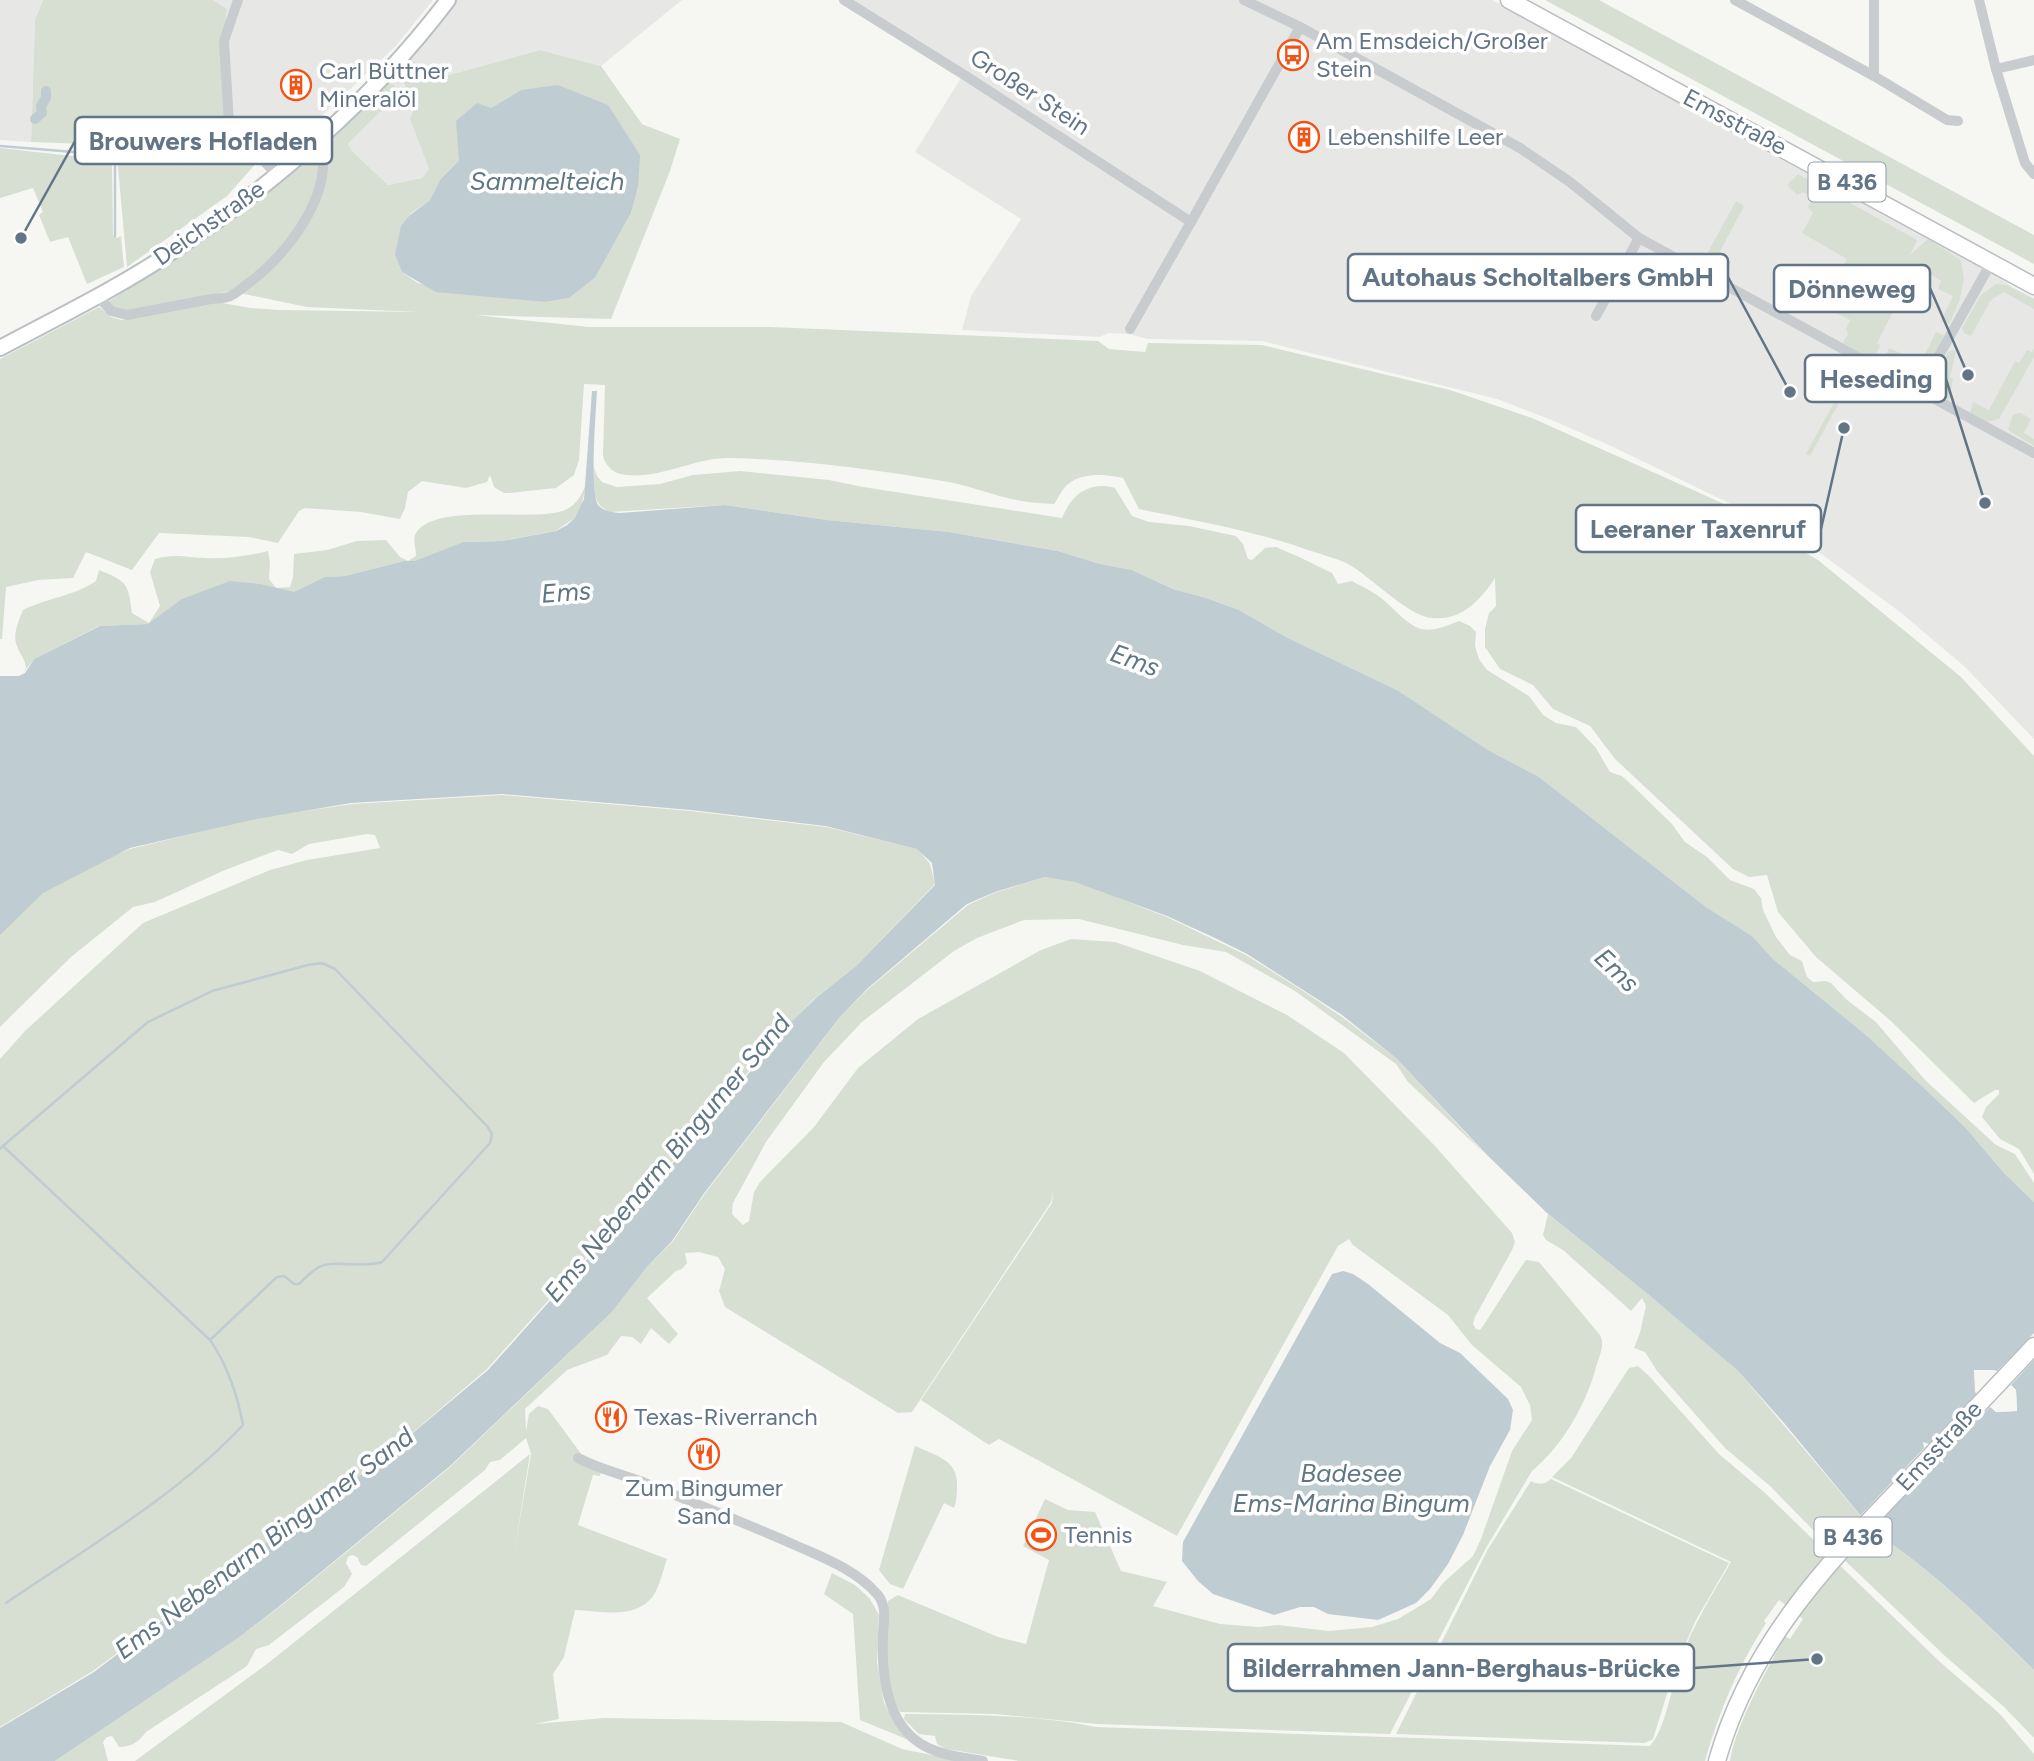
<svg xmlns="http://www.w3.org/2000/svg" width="2034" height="1761" viewBox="0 0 2034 1761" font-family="Figtree,sans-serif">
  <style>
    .built { fill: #e7e8e6 }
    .green { fill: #d7dfd3; fill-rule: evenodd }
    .water { fill: #bfccd1; fill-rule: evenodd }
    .pier { fill: #f6f7f3; fill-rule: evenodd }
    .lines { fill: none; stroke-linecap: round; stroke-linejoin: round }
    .stream { stroke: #bfccd1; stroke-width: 2.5 }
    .canal { stroke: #bfccd1; stroke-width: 10 }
    .secondary-casing { stroke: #babfc4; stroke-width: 18 }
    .primary-casing { stroke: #b9bdc1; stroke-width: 19 }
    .street { stroke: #c8cccf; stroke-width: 10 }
    .secondary { stroke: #fff; stroke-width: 14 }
    .primary { stroke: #fff; stroke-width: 16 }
    .labels { text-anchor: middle; stroke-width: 7; stroke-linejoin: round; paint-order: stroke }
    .shield { fill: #fff; stroke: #919eab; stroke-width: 2 }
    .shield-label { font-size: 23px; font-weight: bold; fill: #627587 }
    .poi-label { font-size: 24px; fill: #627587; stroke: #fff; text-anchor: start }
    .street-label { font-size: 24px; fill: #627587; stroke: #fff }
    .water-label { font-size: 26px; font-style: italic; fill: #5e7783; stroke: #fff }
    .leader { fill: none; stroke: #627587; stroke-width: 2.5 }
    .callout-dot { fill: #627587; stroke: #fff; stroke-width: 2.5 }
    .callout { fill: #fff; stroke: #627587; stroke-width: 2.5 }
    .callout-label { font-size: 26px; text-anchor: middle; font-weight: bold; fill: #627587 }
  </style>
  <rect width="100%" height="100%" fill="#f6f7f3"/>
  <!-- built -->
  <g class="built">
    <path d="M 0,0 L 43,0 L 35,20 L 31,142 L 0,140 Z"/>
    <path d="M 213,0 L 433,0 L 395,47 L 301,135 L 260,159 L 227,122 L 223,55 L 227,9 Z"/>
    <path d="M 456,0 L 682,0 L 601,66 L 540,50 L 438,78 L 408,57 Z"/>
    <path d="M 839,0 L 1492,0 L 1693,110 L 1812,165 L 1961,247 L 2012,287 L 2034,298 L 2034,739 L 1965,667 L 1900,612 L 1820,553 L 1766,521 L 1611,446 L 1554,421 L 1497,399 L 1262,341 L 1148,339 L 1129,334 L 1109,333 L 1099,337 L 962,330 L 971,296 L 1021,219 L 915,152 L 961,78 Z"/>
    <path d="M 403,63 L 399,75 L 414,107 L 410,119 L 429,169 L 422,178 L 388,185 L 353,152 L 348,144 L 385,107 L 387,82 Z"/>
  </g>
  <!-- green -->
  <g class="green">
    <path d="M 43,0 L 213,0 L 227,9 L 223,55 L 227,122 L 260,159 L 227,196 L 127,267 L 116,145 L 31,142 L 35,20 Z"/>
    <path d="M 1545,0 L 1599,0 L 1658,32 L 2034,235 L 2034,264 Z"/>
    <path d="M 540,50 L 601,66 L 642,124 L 680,139 L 670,171 L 611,319 L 475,315 L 589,327 L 771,327 L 1098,341 L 1109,349 L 1145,352 L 1148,343 L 1262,345 L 1450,390 L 1532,418 L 1722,503 L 1818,560 L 1961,677 L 2034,756 L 2034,1174 L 2019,1149 L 2000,1139 L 1982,1117 L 1986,1107 L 1999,1094 L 1999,1090 L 1995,1090 L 1974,1103 L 1892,1022 L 1816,957 L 1778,912 L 1767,875 L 1749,877 L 1733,869 L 1615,759 L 1590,726 L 1553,709 L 1533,685 L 1500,669 L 1485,647 L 1485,629 L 1489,613 L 1496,606 L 1495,578 C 1480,601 1461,621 1432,618 C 1407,616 1370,575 1346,563 C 1335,558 1323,555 1311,551 C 1255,531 1197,521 1139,509 L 1123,478 C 1106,474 1081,472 1067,485 C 1062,489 1058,499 1054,504 C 1043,503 1032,503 1022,501 C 997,497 974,487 949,482 C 878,470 803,460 731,458 C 696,457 660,479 626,475 C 614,474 606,467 603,456 L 605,385 L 584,384 L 579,460 L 574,475 L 556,488 L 509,493 L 504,493 L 494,487 L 490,475 L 487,482 L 466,488 L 422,481 L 408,492 L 405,508 L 400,519 L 361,512 L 305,508 L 299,511 L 278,543 L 249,537 L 159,533 L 132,570 L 86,552 L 73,578 L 38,580 L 6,587 L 2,639 L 0,639 L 0,359 L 99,307 L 111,317 L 122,320 L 217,302 L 250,308 L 279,310 L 417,312 L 307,307 L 230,291 L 121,315 L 105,304 C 165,265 225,225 281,181 C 319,151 352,116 387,82 L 394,85 L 399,92 L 398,101 L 392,109 L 385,107 L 348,144 L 353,152 L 388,185 L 422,178 L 429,169 L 410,119 L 414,107 L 413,101 L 399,75 L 403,63 L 408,57 L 438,78 ZM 521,90 L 638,187 L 631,213 L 595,278 L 569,298 L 545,302 L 476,294 L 418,283 L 402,272 L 395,255 L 410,214 L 430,200 L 442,179 L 460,161 L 491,108 Z"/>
    <path d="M 0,148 L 108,160 L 112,164 L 113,235 L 117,238 L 121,236 L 124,267 L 87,284 L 68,237 L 50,242 L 39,215 L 43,212 L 33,188 L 0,198 Z"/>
    <path d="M 1798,174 L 1917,240 L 1910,255 L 1928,239 L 1961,260 L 1964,278 L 1960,299 L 1949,324 L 1941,321 L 1953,296 L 1938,289 L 1941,281 L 1930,274 L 1927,278 L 1913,272 L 1877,343 L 1880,346 L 1873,360 L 1843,343 L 1848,334 L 1846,329 L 1850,320 L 1822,306 L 1847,259 L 1802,233 L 1813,213 L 1808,207 L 1811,201 L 1810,196 L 1803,192 L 1797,195 L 1787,185 Z"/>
    <path d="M 1736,201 L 1744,206 L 1718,255 L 1731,262 L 1726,273 L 1703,261 Z"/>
    <path d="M 1996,284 L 2007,285 L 2034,299 L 2034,309 L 2004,292 L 1991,300 L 1971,336 L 1964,333 L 1962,328 L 1981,295 Z"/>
    <path d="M 1936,332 L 1944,335 C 1926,370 1922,385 1881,364 L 1889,348 L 1921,362 Z"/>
    <path d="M 2034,348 L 2034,357 L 1999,419 L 1987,422 L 1970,413 L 1973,402 L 1989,410 L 2015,361 L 2019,363 L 2027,350 L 2032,352 Z"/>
    <path d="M 1953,350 L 1956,352 L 1950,377 L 1953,378 L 1950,398 L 1947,400 C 1929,385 1939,369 1948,352 Z"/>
    <path d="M 1841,359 L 1858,368 L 1810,456 L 1806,454 L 1844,384 L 1838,380 L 1844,369 L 1838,365 Z"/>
    <path d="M 2021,413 L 2031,419 L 2024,433 L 2034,439 L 2034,446 L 2008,430 L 2013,414 Z"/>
    <path d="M 594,467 L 597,476 L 602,482 L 617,487 L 660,484 L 693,475 L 740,471 L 829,480 L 863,487 L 1062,518 C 1072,494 1089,481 1115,488 L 1132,516 L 1149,522 L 1189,526 L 1236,536 L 1243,544 L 1248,559 L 1252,560 L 1265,548 L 1276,547 L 1299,557 L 1332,573 L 1338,584 L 1352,581 C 1365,588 1380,595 1390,606 C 1417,632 1423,636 1459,621 L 1470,626 L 1476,632 L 1475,646 L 1479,659 L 1487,670 L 1529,696 L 1543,715 L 1556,723 L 1576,727 L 1596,748 L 1610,772 L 1622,776 L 1633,786 L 1672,824 L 1685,842 L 1707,857 L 1730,880 L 1754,889 L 1761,898 L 1763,910 L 1776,937 L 1790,955 L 1802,961 L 1807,977 L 1813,982 L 1826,981 L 1831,983 L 1847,1000 L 1876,1022 L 1925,1080 L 1996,1145 L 2015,1154 L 2034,1183 L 2034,1202 L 2004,1173 L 1965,1127 L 1924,1088 L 1866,1035 L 1773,959 L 1752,936 L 1706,907 L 1539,777 L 1488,750 L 1397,690 L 1288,638 L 1239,610 L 1206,598 L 1173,589 L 1132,570 L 1100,564 L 1058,551 L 949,532 L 827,520 L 725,505 L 609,512 C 590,503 595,485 594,467 Z"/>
    <path d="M 586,484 L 581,509 L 575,518 L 555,531 L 502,541 L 463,542 L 415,562 L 404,561 L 345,576 L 326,577 L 294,593 L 161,617 L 149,624 L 99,626 L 34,659 L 22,674 L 26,668 C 25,658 20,655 17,646 C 12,635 19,620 23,610 C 47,598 74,596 96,581 L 99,570 C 128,582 128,583 132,613 L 149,623 L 160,606 L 150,572 L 155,559 C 177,553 185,558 206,558 C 227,559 248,556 268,551 L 270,563 L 269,579 L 276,588 L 290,587 L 293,577 L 294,554 L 327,550 L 357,541 L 386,540 L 400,557 L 408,561 L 416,556 C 416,549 413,541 415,535 C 431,500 539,524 567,509 C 577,504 582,494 586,484 Z"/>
    <path d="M 502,795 L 691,811 L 826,827 L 918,849 L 930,864 L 935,884 L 856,966 L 814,999 L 783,1031 L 780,1031 L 715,1114 L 487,1369 L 377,1463 L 234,1566 L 93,1671 L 0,1727 L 0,1059 L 25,1031 L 143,923 L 270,870 L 307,860 L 380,848 L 375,835 L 367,834 L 309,844 L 292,854 L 278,850 L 225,870 L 155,902 L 133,907 L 71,957 L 0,1027 L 0,906 L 36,887 L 130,849 L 256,818 L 352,804 Z"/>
    <path d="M 1045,877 L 1075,881 L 1167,917 L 1246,955 L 1300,989 L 1342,1017 L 1396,1058 L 1484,1153 L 1408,1082 L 1396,1064 L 1295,991 L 1226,952 L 1183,945 L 1079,919 L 1024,920 L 977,938 L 954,951 L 862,1022 L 824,1062 L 766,1142 L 733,1203 L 732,1214 L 743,1225 L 749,1221 L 754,1192 L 760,1182 L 814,1127 L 858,1068 L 918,1019 L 1041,950 L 1071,939 L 1115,942 L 1200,971 L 1287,1015 L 1344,1053 L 1435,1146 L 1512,1233 L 1515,1242 L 1512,1250 L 1475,1317 L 1473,1324 L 1476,1329 L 1480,1330 L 1485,1323 L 1521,1267 L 1526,1260 L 1539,1262 L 1600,1335 C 1606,1347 1598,1357 1595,1371 C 1584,1408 1562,1446 1532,1471 L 1486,1548 L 1390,1734 L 1097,1724 L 995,1714 L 900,1712 L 890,1696 L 886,1665 L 888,1601 L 898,1595 L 998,1637 L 1026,1644 L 1049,1560 L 1023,1546 L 1045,1499 L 1068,1510 L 1095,1512 L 1121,1571 L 1167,1582 L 1153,1606 L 1220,1624 L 1259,1627 L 1278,1625 L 1329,1631 L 1372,1627 L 1398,1619 L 1431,1599 L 1443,1583 L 1473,1556 L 1481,1539 L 1512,1451 L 1532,1420 L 1530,1405 L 1521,1387 L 1472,1345 L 1448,1315 L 1353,1245 L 1349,1239 L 1338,1246 L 1177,1536 L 999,1439 L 989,1445 L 921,1400 L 1052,1203 L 1053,1190 L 1051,1202 L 912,1412 L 898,1413 L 725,1307 L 719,1291 L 725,1269 L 718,1257 L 699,1252 L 685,1253 L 687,1263 L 682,1269 L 676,1271 L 647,1298 L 678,1334 L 669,1344 L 651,1328 L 641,1344 L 632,1337 L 621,1336 L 607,1355 L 567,1370 L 525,1409 L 526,1431 L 529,1414 L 538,1406 L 548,1409 L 585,1459 L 601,1472 L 600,1476 L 593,1475 L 578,1525 L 667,1559 C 663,1570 660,1586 653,1596 C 635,1620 602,1611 575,1610 L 564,1657 L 553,1674 L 559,1719 L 535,1724 L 604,1718 L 841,1722 L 902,1749 L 961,1761 L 135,1761 L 267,1664 L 530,1454 L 514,1554 L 531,1454 L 526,1438 L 500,1460 L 490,1462 L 485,1470 L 366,1566 L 361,1565 L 357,1557 L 352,1555 L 348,1557 L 346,1563 L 352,1574 L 344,1587 L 269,1645 L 256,1649 L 247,1666 L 146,1732 C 139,1742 131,1747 119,1747 L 112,1736 L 107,1737 L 103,1742 L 108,1761 L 55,1761 L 238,1638 L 282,1605 L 450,1467 L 612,1312 L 647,1267 L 673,1241 L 706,1192 L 841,1016 L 867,990 L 968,905 L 994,893 Z"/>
    <path d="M 1548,1214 L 1649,1295 L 1738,1371 L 1875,1533 C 1934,1571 1984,1622 2034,1670 L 2034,1738 L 2004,1707 L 1945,1656 L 1817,1534 L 1770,1486 L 1725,1448 L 1657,1371 L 1645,1352 L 1634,1348 L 1640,1333 L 1646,1306 L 1642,1298 L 1631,1311 L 1563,1250 L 1546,1240 L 1543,1235 Z"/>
    <path d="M 1638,1366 L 1650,1377 L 1719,1454 L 1764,1492 L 1940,1662 L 1999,1713 L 2034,1754 L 2034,1761 L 1730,1761 C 1736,1724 1767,1670 1785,1636 L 1790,1639 L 1803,1619 L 1779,1600 L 1764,1621 L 1766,1623 C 1738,1667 1719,1711 1705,1761 L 1019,1761 L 946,1749 L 937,1744 L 935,1736 L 919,1734 L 904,1719 L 905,1714 C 968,1715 1033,1714 1096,1727 L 1650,1746 C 1665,1731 1673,1681 1681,1659 C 1693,1625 1713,1593 1731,1562 L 1552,1477 L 1571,1458 L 1629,1368 Z"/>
    <path d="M 915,1446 C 935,1455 958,1460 957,1485 C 957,1493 957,1500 954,1508 L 944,1503 L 903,1589 L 890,1584 L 879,1570 Z"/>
    <path d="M 1551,1479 L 1729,1563 L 1696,1620 L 1676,1665 L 1653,1739 L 1645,1743 L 1396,1734 L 1488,1549 L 1531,1481 C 1539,1485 1544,1485 1551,1479 Z"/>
    <path d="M 832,1573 L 855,1585 L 870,1599 L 879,1615 L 877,1662 L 884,1703 L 892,1718 L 911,1741 L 860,1720 L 853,1614 L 824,1594 Z"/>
  </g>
  <!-- water -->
  <g class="water">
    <path d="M 558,85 L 608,105 L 640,155 L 638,187 L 631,213 L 595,278 L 569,298 L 545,302 L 436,292 L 402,272 L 395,255 L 401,226 L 410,215 L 430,200 L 441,179 L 459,161 L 456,121 L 477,103 L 491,108 L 521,90 Z"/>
    <path d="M 592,391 L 597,391 C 596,410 589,496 599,506 C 605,512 612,512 620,513 L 725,505 L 827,520 L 949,532 L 1058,551 L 1100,564 L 1132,570 L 1173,589 L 1206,598 L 1239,610 L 1288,638 L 1397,690 L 1488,750 L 1539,777 L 1706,907 L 1752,936 L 1773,959 L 1866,1035 L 1924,1088 L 1965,1127 L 2004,1173 L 2034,1202 L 2034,1670 C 1984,1621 1934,1571 1875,1533 L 1784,1423 L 1738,1371 L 1649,1295 L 1547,1213 L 1487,1155 L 1396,1058 L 1342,1015 L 1247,954 L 1217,939 L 1167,916 L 1075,882 L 1045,877 L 995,892 L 967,904 L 867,989 L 840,1017 L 705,1192 L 672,1241 L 647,1267 L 612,1312 L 450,1466 L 281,1605 L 238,1638 L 55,1761 L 0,1761 L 0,1728 L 94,1672 L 234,1566 L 377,1463 L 488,1370 L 716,1115 L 781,1032 L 817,997 L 856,966 L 935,885 L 932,863 L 917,849 L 825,826 L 691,810 L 502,794 L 351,803 L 256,819 L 130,848 L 43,893 L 0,935 L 0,676 L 19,676 L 25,673 L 34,659 L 100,626 L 148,624 L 182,599 L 230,581 L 260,584 L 294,592 L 325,577 L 345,576 L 404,561 L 415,561 L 463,542 L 502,541 L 556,531 L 567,525 L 575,518 L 584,499 ZM 1974,1370 L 1995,1370 L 2016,1390 L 2017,1411 L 1996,1412 L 1975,1392 Z"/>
    <path d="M 1343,1271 L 1353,1274 L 1368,1284 L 1440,1343 L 1460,1353 L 1508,1399 L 1513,1410 L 1510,1430 L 1490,1466 L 1463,1535 L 1448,1564 L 1430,1589 L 1416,1603 L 1378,1620 L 1328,1614 L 1314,1607 L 1300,1607 L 1274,1615 L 1213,1594 L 1198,1581 L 1182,1561 L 1183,1542 L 1332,1274 Z"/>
  </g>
  <!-- pier -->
  <path class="pier" d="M 2034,1333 L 2034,1360 L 2011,1385 L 2016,1390 L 2017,1411 L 1996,1412 L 1990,1407 L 1942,1457 L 1944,1463 L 1938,1461 L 1870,1533 L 1858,1518 L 1924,1448 L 1923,1442 L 1929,1444 L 1976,1394 L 1974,1370 L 1997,1371 ZM 1994,1373 L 2013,1392 L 2013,1408 L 1997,1408 L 1978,1390 L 1978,1374 Z"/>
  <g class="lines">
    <!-- stream -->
    <g class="stream">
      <path d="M 0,146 L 111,155 L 115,162 L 115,236"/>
      <path d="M 3,1146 L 148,1022 L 212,991 L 308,965 L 322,963 L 335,969 L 487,1126 L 492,1134 L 490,1143 L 382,1262 C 363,1269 330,1258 316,1269 C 310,1273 304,1279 299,1284 L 294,1284 L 284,1276 L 277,1277 L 210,1340"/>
      <path d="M 0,1149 L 3,1146 L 210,1340 C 227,1364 238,1397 243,1425 C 178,1495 85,1549 6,1603"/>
    </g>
    <!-- canal -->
    <path class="canal" d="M 35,119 L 42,113 L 41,106 L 46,98 L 46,91"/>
    <!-- secondary casing -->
    <g class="secondary-casing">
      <path id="secondary" d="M 0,348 C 58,317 118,288 173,251 C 275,184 374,98 448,0"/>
    </g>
    <!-- primary casing -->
    <g class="primary-casing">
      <g id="primary">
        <path d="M 1509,0 L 2034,286"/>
        <path d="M 1717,1761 C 1749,1647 1822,1569 1902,1486 C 1946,1439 1990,1393 2034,1346"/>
      </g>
    </g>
    <!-- street -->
    <g class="street">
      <path d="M 238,0 L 224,41 L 229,123 L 277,175"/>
      <path d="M 844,0 L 966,76 L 1191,222 L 1300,27"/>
      <path d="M 1244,0 L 1300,27 L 1520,148 L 1570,182 L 1639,238 L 2034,453"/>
      <path d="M 1735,0 L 1874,76 L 1947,120 L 1958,121"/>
      <path d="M 1874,0 L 1874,76"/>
      <path d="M 1979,0 L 1996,69 L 2025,163 L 2034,174"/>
      <path d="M 1996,69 L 2034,60"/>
      <path d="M 98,296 L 111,311 L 127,315 C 153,310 180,305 206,300 C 213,298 221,299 228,297 C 235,295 244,286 250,282 C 287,255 339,188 318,140"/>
      <path d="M 1596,316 L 1639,238"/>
      <path d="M 1130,329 L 1191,222"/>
      <path d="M 1919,391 L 1991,263"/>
      <path d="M 578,1458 C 599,1469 621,1474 643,1482 C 694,1503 745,1523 795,1545 C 824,1558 856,1570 877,1594 C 887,1605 884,1620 883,1634 C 881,1679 887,1734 936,1751 C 951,1757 967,1758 983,1761"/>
    </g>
    <!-- secondary -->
    <use href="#secondary" class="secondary"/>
    <!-- primary -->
    <use href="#primary" class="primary"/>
  </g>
  <!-- icons -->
  <defs>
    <g id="bus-ring" transform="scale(1.575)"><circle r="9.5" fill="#fff" stroke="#f45316" stroke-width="1.5"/><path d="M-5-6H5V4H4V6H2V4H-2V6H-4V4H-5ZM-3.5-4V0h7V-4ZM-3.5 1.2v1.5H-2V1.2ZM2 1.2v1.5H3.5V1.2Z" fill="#f45316"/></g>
    <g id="building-ring" transform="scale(1.575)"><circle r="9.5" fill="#fff" stroke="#f45316" stroke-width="1.5"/><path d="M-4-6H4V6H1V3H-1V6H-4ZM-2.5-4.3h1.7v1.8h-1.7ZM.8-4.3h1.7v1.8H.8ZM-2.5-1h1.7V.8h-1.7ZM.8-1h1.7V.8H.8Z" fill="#f45316"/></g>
    <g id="restaurant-ring" transform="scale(1.575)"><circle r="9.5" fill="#fff" stroke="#f45316" stroke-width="1.5"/><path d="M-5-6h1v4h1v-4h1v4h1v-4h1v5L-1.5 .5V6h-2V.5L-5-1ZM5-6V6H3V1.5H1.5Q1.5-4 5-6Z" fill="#f45316"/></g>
    <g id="stadium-ring" transform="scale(1.575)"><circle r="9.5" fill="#fff" stroke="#f45316" stroke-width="1.5"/><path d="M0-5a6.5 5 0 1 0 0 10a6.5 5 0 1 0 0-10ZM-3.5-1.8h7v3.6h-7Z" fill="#f45316"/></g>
  </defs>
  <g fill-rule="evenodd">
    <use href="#bus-ring" x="1293" y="55"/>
    <use href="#building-ring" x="296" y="85"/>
    <use href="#building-ring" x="1304" y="137"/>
    <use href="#restaurant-ring" x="611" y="1417"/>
    <use href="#restaurant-ring" x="704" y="1454"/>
    <use href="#stadium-ring" x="1041" y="1535"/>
  </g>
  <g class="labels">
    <!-- shield labels -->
    <g class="shield">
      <rect x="1808.5" y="162.5" width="77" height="39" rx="5"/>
      <rect x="1814.5" y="1517.5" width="77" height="39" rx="5"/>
    </g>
    <g class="shield-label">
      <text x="1847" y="190">B 436</text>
      <text x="1853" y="1545">B 436</text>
    </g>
    <!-- poi labels -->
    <g class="poi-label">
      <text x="1316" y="49">Am Emsdeich/Großer<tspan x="1316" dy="28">Stein</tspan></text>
      <text x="319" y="79">Carl Büttner<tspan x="319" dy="28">Mineralöl</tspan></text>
      <text x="1327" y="145">Lebenshilfe Leer</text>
      <text x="634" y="1425">Texas-Riverranch</text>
      <text x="704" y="1496" text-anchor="middle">Zum Bingumer<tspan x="704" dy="28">Sand</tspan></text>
      <text x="1064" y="1543">Tennis</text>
    </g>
    <!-- street labels -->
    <g class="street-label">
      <text transform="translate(1030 92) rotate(33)" y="8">Großer Stein</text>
      <text transform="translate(1735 122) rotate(28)" y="8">Emsstraße</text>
      <text transform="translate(209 223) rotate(-35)" y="8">Deichstraße</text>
      <text transform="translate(1939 1446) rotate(-47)" y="8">Emsstraße</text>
    </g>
    <!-- water labels -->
    <g class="water-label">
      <text x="547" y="190">Sammelteich</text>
      <text transform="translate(566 592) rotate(-4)" y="9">Ems</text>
      <text transform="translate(1135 660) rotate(20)" y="9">Ems</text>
      <text transform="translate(1617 970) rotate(44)" y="9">Ems</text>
      <text transform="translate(667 1158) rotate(-50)" y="9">Ems Nebenarm Bingumer Sand</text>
      <text x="1351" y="1482">Badesee<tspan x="1351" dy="30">Ems-Marina Bingum</tspan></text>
      <text transform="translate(264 1543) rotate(-37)" y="9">Ems Nebenarm Bingumer Sand</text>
    </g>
  </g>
  <!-- callouts -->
  <path class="leader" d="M21 238L75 141M1790 392L1728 277M1968 375L1930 288M1985 503L1946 379M1844 428L1821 529M1817 1659L1694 1668"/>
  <g class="callout-dot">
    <circle cx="21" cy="238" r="7"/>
    <circle cx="1790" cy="392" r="7"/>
    <circle cx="1968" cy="375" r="7"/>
    <circle cx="1985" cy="503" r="7"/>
    <circle cx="1844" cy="428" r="7"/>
    <circle cx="1817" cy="1659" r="7"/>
  </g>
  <g class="callout">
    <rect x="75" y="117" width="257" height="47" rx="7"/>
    <rect x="1348" y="254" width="380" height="47" rx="7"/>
    <rect x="1774" y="265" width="156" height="47" rx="7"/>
    <rect x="1805" y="355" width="141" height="47" rx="7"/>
    <rect x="1576" y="505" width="245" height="47" rx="7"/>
    <rect x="1228" y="1644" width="466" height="47" rx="7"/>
  </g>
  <g class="callout-label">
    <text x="203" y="150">Brouwers Hofladen</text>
    <text x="1538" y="286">Autohaus Scholtalbers GmbH</text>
    <text x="1852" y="298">Dönneweg</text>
    <text x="1876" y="388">Heseding</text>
    <text x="1698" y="538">Leeraner Taxenruf</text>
    <text x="1461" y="1677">Bilderrahmen Jann-Berghaus-Brücke</text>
  </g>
</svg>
